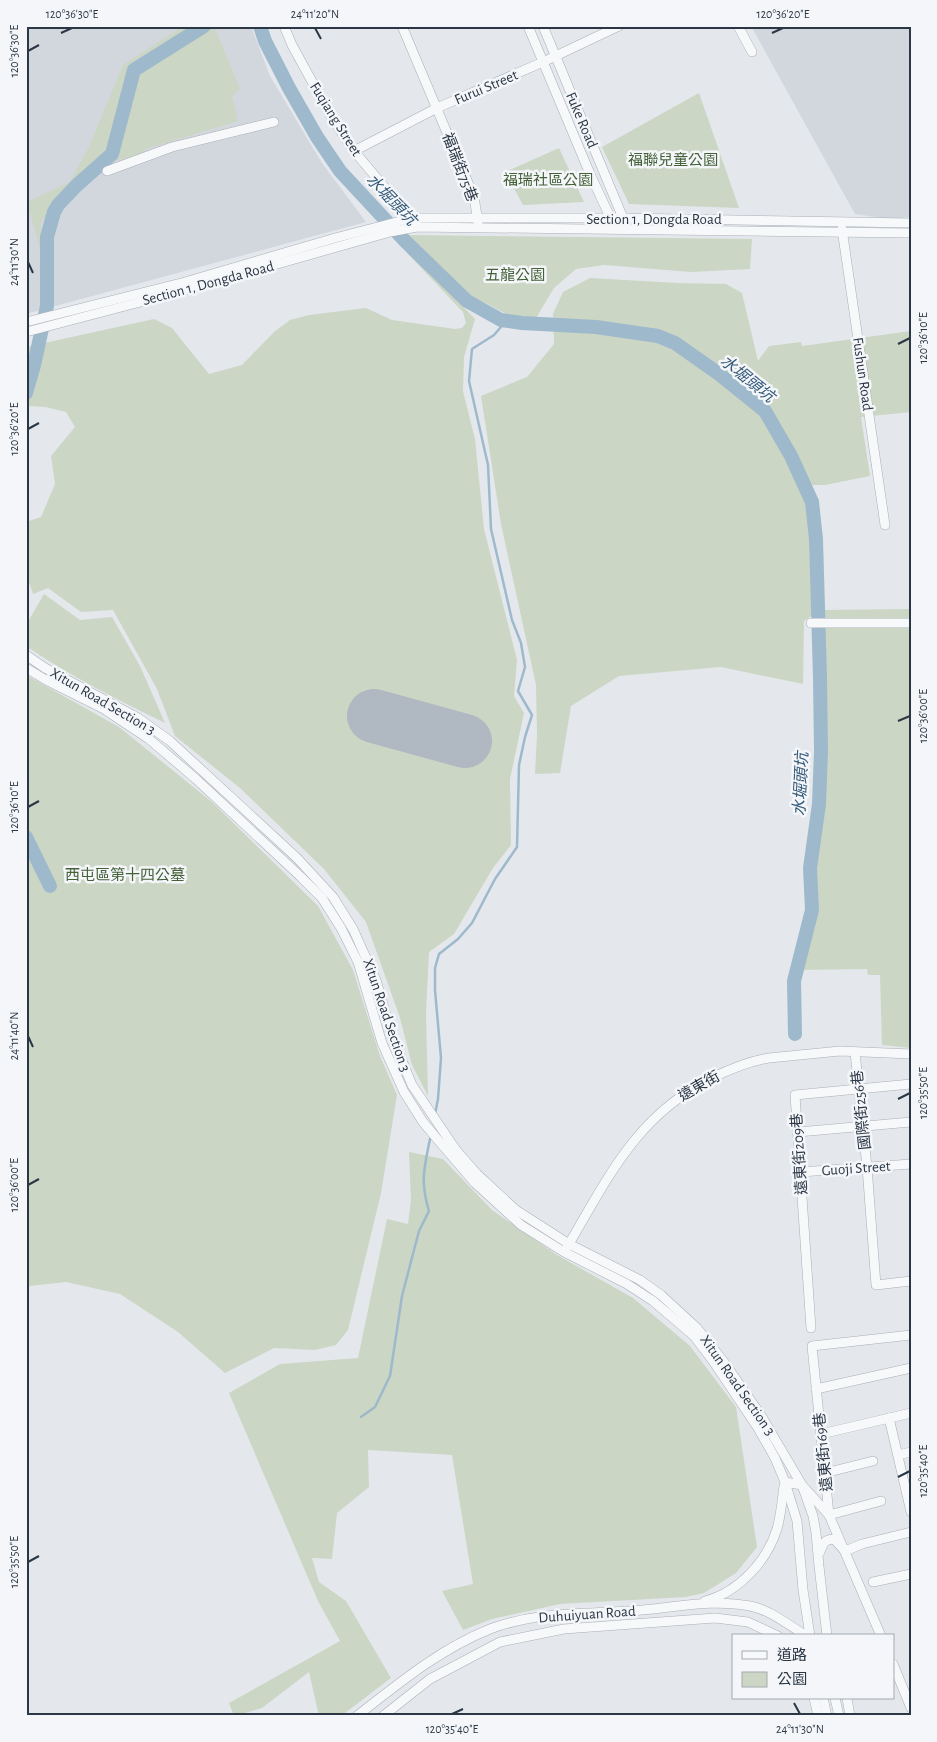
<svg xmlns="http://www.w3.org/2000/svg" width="937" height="1742" viewBox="0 0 937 1742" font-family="'Alegreya Sans','Noto Sans TC',sans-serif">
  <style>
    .built { fill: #d2d7de }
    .green { fill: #cbd6c5 }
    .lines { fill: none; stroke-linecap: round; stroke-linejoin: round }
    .stream { stroke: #9fb9cc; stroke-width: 2.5 }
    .river { stroke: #9fb9cc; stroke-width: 14 }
    .runway { stroke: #b0b8c1; stroke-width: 54 }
    .minor-casing { stroke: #a9afb7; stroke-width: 10 }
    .minor { stroke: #f7f8fa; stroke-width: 9 }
    .ticks { fill: none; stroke: #2b3745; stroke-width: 2 }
    .labels { text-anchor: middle; stroke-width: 5; stroke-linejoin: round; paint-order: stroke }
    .street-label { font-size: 15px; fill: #2b3745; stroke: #f4f6f9 }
    .park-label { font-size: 15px; fill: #446138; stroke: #f4f6f9 }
    .water-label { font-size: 16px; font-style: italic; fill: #345a79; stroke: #f4f6f9 }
    .neatline { fill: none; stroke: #2b3745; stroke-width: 2 }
    .ticks-label { font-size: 12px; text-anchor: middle; fill: #2b3745 }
  </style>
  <rect width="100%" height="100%" fill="#e4e8ec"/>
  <!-- built -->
  <g class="built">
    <path d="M 26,26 L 251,26 L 270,76 L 322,163 L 366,222 L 26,314 Z"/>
    <path d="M 751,26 L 911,26 L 911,217 L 889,219 L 855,214 Z"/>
  </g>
  <!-- green -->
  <g class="green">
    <path d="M 183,26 L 214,26 L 240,89 L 232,96 L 238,121 L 146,149 L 142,154 L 119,160 L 90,171 L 58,194 L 50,212 L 41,222 L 40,249 L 27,202 L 70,182 L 89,147 L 123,65 Z"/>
    <path d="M 699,93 L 739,208 L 629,204 L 602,147 Z"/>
    <path d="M 559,148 L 584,202 L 523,205 L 505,172 Z"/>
    <path d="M 406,235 L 752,239 L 750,269 L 691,272 L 604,265 L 576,269 L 554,288 L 536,318 C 529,318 521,319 515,317 C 500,313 487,301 471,298 Z"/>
    <path d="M 407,248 L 475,319 L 464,357 L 463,391 L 475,439 L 484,529 L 517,660 L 514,696 L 524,713 L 510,779 L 511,845 L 493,868 L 454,934 L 429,952 L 426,1013 L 428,1096 L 412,1065 L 400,1018 L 366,922 L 324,869 L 240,788 L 175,736 L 157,689 L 113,610 L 81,612 L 48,588 L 33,594 L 26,573 L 26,522 L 41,517 L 55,484 L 51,456 L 75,427 L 66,412 L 45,407 L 26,406 L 26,347 L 154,319 L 172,328 L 209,374 L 242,365 L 274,332 L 290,320 L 309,315 L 366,308 L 392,320 L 455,329 L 462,328 L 466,323 L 463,312 L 407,253 Z"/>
    <path d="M 590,278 L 678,283 L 726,284 L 742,293 L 758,361 L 769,346 L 801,342 L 802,346 L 911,331 L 911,412 L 861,417 L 870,476 L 825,485 L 810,485 L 816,507 L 823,557 L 820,610 L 911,609 L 911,1048 L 882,1045 L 880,975 L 868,975 L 867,969 L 799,970 L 815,909 L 812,868 L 821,804 L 823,751 L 822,678 L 819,635 L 820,610 L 804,621 L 803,684 L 721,667 L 619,676 L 571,706 L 560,773 L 535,774 L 537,735 L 536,685 L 501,524 L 481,396 L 527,377 L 554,344 L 553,314 L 563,292 Z"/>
    <path d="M 44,594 L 80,620 L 112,617 L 140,666 L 165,723 C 118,700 70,676 26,646 L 26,625 Z"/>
    <path d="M 26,675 L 119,727 L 212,802 L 318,906 L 353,970 L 380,1056 L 397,1095 L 381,1193 L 348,1330 L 336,1345 L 315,1350 L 274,1348 L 225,1373 L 178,1332 L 120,1294 L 66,1282 L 30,1286 L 26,1289 Z"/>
    <path d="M 409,1152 L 443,1159 L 492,1210 L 557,1255 L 633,1298 L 690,1346 L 736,1407 L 757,1547 L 736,1573 L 704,1593 L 686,1597 L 560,1604 L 492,1619 L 463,1630 L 442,1591 L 473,1584 L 452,1455 L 368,1450 L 369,1487 L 337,1513 L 332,1559 L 312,1558 L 319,1582 L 346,1601 L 391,1678 L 341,1716 L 319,1716 L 309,1672 L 262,1708 L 234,1716 L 229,1703 L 340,1641 L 318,1601 L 229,1393 L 280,1364 L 358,1358 L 387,1219 L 408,1224 L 411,1200 Z"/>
  </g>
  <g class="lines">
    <!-- stream -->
    <g class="stream">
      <path d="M 435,1114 L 438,1099 L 441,1058 L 435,990 L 435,968 L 439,954 L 458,939 L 472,923 L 495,879 L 517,847 L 519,765 L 525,737 L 532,715 L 518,691 L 525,667 L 521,643 L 512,620 L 491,529 L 488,465 L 469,381 L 472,349 L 494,335 L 506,321"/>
      <path d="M 361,1417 L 375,1407 L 390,1376 L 402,1296 L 419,1231 L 429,1211 C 420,1181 424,1169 430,1139"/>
    </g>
    <!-- river -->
    <g class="river">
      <path d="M 260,26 L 265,41 L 289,88 L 317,137 L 340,171 L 405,241 L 467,301 L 501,320 L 522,323 L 596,327 L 658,336 L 675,343 L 719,374 L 765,411 L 791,456 L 812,502 L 816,539 L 820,678 L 821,751 L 819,804 L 810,868 L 812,910 L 794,981 L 795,1034"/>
      <path d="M 26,393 L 34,365 L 47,306 L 47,237 L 54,212 L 58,205 L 76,186 L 112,154 L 134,70 L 204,26"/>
      <path d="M 26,837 L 50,886"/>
    </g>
    <!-- runway -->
    <path class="runway" d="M 374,716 L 465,741"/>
    <!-- minor casing -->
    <g class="minor-casing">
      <g id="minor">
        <path d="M 284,26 L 292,45 L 333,120 L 354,151 L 413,221"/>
        <path d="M 402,26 L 474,197 L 478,222"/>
        <path d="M 528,26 L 590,174 L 611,219 L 614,223"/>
        <path d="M 543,26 L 623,218 L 623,222"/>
        <path d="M 738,26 L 752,52"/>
        <path d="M 354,151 L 437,108 L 543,62 L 619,26"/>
        <path d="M 107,171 L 172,147 L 274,122"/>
        <path d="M 842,229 L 885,525"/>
        <path d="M 26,322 L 185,282 L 335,238 L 412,218 L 623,218 L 911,223"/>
        <path d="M 26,332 L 171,294 L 390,232 L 417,227 L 911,233"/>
        <path d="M 811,623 L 911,623"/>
        <path d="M 26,655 L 45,668 L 138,718 L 170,741 L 297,858 L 333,897 L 353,929 L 376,980 L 393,1039 L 412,1085 L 456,1150 L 477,1174 L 516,1210 L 569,1244 L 640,1280 L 661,1295 L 697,1328 L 724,1362 L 762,1417 L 802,1485 L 813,1516 L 816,1533 L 819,1566 L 827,1636"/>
        <path d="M 26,668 L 46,680 L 104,709 L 149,739 L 196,779 L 301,877 L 322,898 L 341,928 L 358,962 L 382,1043 L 404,1092 L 423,1122 L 438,1140 L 475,1183 L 521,1225 L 564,1252 L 627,1284 L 653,1301 L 694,1336 L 713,1361 L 758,1428 L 775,1458 L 785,1482 L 797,1521 L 803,1590 L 810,1636"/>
        <path d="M 855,1052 L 867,1167 L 876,1285 L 911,1281"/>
        <path d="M 798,1132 L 911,1122"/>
        <path d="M 801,1172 L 911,1164"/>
        <path d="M 566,1249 C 607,1180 635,1116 712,1078 C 730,1069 749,1061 769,1058 L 840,1051 L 911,1054"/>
        <path d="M 811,1328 L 795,1095 L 911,1084"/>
        <path d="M 816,1389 L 911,1368"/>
        <path d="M 889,1418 L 911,1512"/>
        <path d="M 821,1434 L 911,1413"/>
        <path d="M 898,1455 L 911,1452"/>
        <path d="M 825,1473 L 873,1461"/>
        <path d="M 785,1482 L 802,1485 L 829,1515 L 881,1636"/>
        <path d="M 881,1501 L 829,1515 L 812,1346 L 911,1335"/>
        <path d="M 820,1552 C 823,1543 825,1539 834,1539 L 845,1551 L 862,1544 L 911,1532"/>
        <path d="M 873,1582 L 911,1574"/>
        <path d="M 705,1601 C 739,1592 767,1561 777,1529 C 781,1515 782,1500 784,1486"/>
        <path d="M 893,1664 L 911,1708"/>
        <path d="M 814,1698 L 818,1716"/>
        <path d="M 823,1698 L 827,1716"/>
        <path d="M 835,1698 L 839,1716"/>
        <path d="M 847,1698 L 850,1716"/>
        <path d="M 357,1716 C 399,1683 440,1649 490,1629 C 535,1612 582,1614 629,1611 C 669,1609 710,1598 750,1606 C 771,1610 789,1626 807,1636"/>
        <path d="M 383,1716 L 430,1679 L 500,1642 L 564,1629 L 715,1618 L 748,1622 L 778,1636"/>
      </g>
    </g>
    <!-- minor -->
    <use href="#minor" class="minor"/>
  </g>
  <!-- ticks -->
  <path class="ticks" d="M 315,28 L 321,39M 61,33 L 72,28M 772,33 L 783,28M 28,51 L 39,45M 28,262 L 33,273M 898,344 L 910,338M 28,429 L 39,423M 898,721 L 910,716M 28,807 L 39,801M 28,1036 L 33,1047M 898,1099 L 910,1093M 28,1185 L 39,1179M 898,1477 L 910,1471M 28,1562 L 39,1556M 794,1703 L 800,1714M 452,1714 L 463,1709"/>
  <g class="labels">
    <!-- street labels -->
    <g class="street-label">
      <text transform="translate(486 87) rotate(-23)" y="5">Furui Street</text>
      <text transform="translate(336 119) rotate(58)" y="5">Fuqiang Street</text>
      <text transform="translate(582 120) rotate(67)" y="5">Fuke Road</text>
      <text transform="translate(460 167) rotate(69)" y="5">福瑞街75巷</text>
      <text x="654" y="224">Section 1, Dongda Road</text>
      <text transform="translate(208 283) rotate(-15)" y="5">Section 1, Dongda Road</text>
      <text transform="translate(863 374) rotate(82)" y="5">Fushun Road</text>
      <text transform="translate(103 701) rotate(30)" y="5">Xitun Road Section 3</text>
      <text transform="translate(387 1015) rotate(71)" y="5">Xitun Road Section 3</text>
      <text transform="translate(699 1086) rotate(-30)" y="5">遠東街</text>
      <text transform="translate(861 1110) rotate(-96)" y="5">國際街256巷</text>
      <text transform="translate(799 1154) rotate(-94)" y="5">遠東街209巷</text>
      <text transform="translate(856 1168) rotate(-4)" y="5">Guoji Street</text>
      <text transform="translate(738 1385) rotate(55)" y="5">Xitun Road Section 3</text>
      <text transform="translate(823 1452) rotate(-96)" y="5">遠東街169巷</text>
      <text transform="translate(587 1614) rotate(-4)" y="5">Duhuiyuan Road</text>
    </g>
    <!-- park labels -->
    <g class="park-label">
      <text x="673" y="165">福聯兒童公園</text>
      <text x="548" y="185">福瑞社區公園</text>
      <text x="515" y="280">五龍公園</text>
      <text x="125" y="880">西屯區第十四公墓</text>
    </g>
    <!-- water labels -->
    <g class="water-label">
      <text transform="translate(392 199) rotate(46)" y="6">水堀頭坑</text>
      <text transform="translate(748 378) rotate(39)" y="6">水堀頭坑</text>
      <text transform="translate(800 784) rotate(-87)" y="6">水堀頭坑</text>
    </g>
  </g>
  <!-- border -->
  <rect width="937" height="1742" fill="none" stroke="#f4f6f9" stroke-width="55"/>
  <!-- legend -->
  <rect x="732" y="1634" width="162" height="65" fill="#f4f6f9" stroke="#a4aab1"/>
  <rect x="742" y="1651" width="25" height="8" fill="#f7f8fa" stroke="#a4aab1"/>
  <text x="777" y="1660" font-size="15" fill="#2b3745">道路</text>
  <rect x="742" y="1672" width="25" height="15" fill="#cbd6c5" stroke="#a4aab1"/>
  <text x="777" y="1684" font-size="15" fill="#2b3745">公園</text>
  <rect x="28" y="28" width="882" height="1686" class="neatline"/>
  <g class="ticks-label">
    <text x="72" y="18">120°36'30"E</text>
    <text x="315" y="18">24°11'20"N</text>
    <text x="783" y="18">120°36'20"E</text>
    <text transform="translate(14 51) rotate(-90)" y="4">120°36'30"E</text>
    <text transform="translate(14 262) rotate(-90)" y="4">24°11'30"N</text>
    <text transform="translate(923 338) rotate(-90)" y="4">120°36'10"E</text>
    <text transform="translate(14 429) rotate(-90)" y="4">120°36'20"E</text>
    <text transform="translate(923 716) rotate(-90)" y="4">120°36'00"E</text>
    <text transform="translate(14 807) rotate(-90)" y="4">120°36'10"E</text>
    <text transform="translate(14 1036) rotate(-90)" y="4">24°11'40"N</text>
    <text transform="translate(923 1093) rotate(-90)" y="4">120°35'50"E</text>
    <text transform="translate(14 1185) rotate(-90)" y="4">120°36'00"E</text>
    <text transform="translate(923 1471) rotate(-90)" y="4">120°35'40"E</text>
    <text transform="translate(14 1562) rotate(-90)" y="4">120°35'50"E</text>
    <text x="452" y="1733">120°35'40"E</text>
    <text x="800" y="1733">24°11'30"N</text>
  </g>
</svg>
